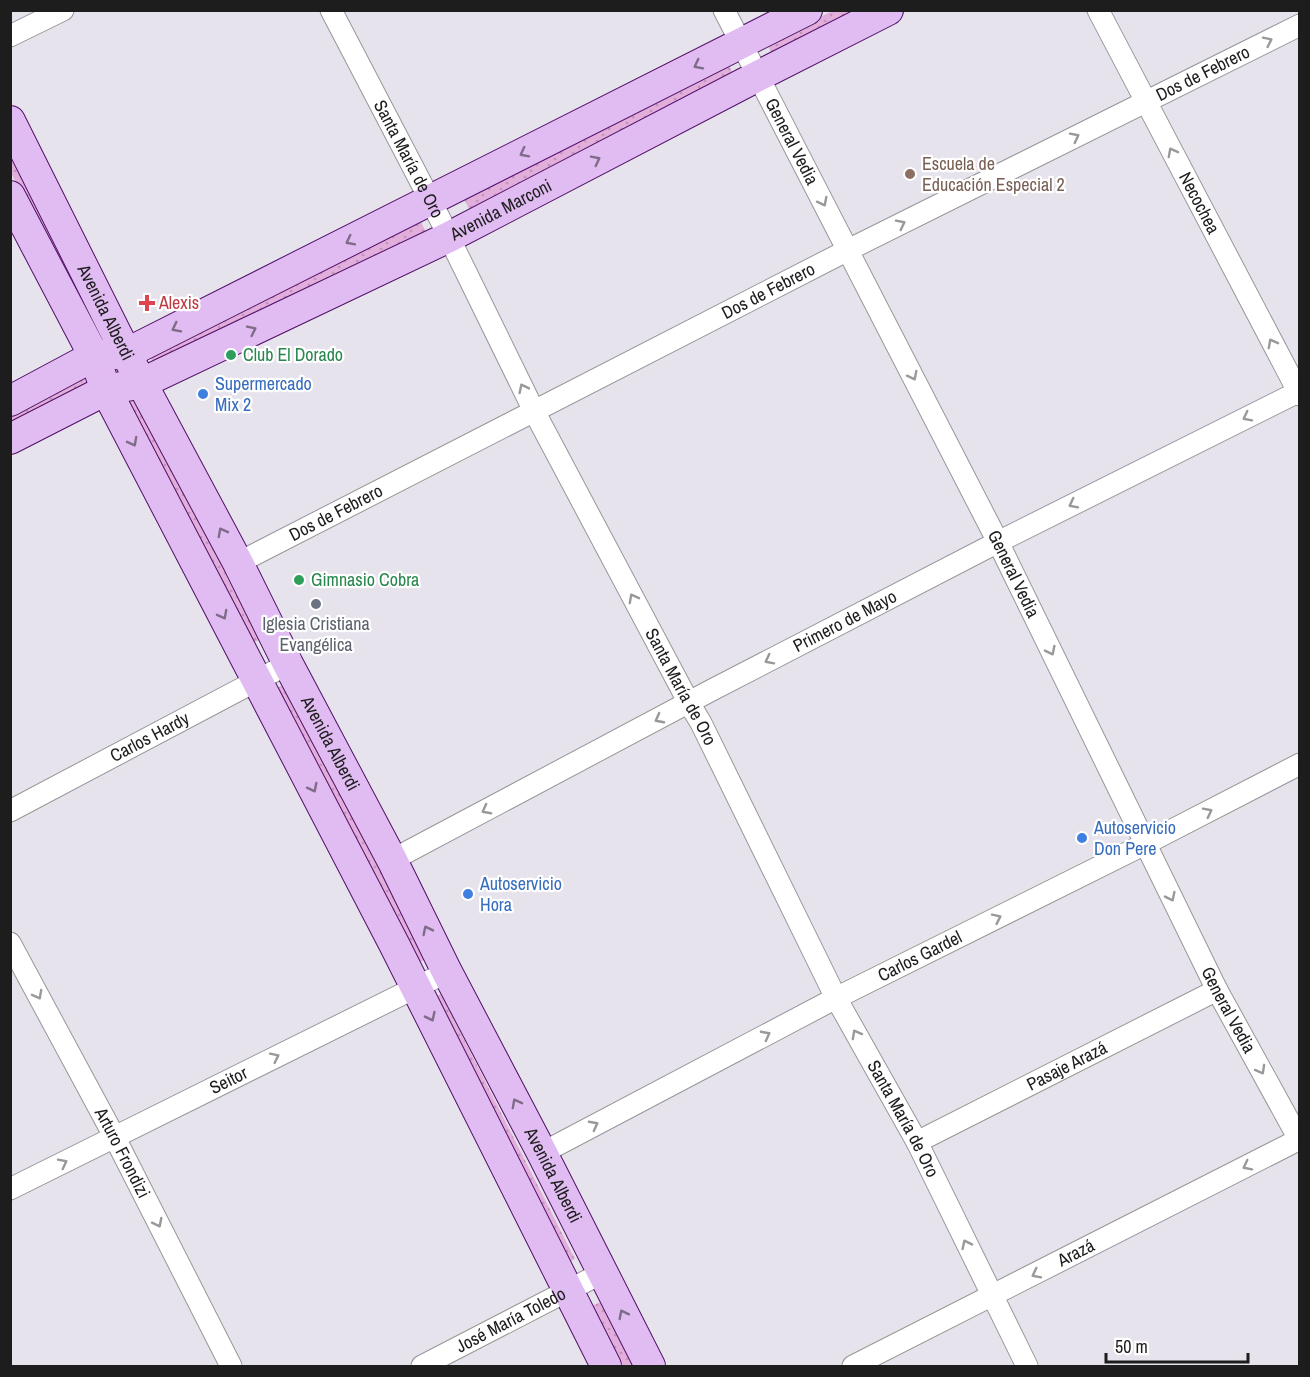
<svg xmlns="http://www.w3.org/2000/svg" width="1310" height="1377" viewBox="0 0 1310 1377" font-family="'Archivo Narrow',sans-serif">
  <style>
    .grass { fill: url(#grass-dots) }
    .lines { fill: none; stroke-linecap: round; stroke-linejoin: round }
    .minor-casing { stroke: #979797; stroke-width: 23 }
    .secondary-casing { stroke: #501067; stroke-width: 32 }
    .minor { stroke: #fff; stroke-width: 21 }
    .secondary { stroke: #e1bcf2; stroke-width: 30 }
    .oneway { stroke: #999 }
    .oneway2 { stroke: #7f6c88 }
    .education-dot { fill: #8d6e63; stroke: #fff; stroke-width: 2 }
    .health-dot { fill: #e0444e; stroke: #fff; stroke-width: 2 }
    .leisure-dot { fill: #2e9e5b; stroke: #fff; stroke-width: 2 }
    .shop-dot { fill: #3f7fe0; stroke: #fff; stroke-width: 2 }
    .worship-dot { fill: #6b7280; stroke: #fff; stroke-width: 2 }
    .labels { text-anchor: middle; stroke-width: 4.5; stroke-linejoin: round; paint-order: stroke }
    .street-label { font-size: 18px; fill: #1d1d1d; stroke: #fff }
    .education-label { font-size: 18px; fill: #785e54; stroke: #fff; text-anchor: start }
    .health-label { font-size: 18px; fill: #be3a42; stroke: #fff; text-anchor: start }
    .leisure-label { font-size: 18px; fill: #27864d; stroke: #fff; text-anchor: start }
    .shop-label { font-size: 18px; fill: #366cbe; stroke: #fff; text-anchor: start }
    .worship-label { font-size: 18px; fill: #5b616d; stroke: #fff }
  </style>
  <defs>
    <pattern id="grass-dots" width="8" height="8" patternUnits="userSpaceOnUse" patternTransform="scale(1.5)"><rect width="8" height="8" fill="#e2aedb"/><path d="M2 2h.1M6 6h.1" fill="none" stroke="#c195bc" stroke-width="1.8" stroke-linecap="round"/></pattern>
  </defs>
  <rect width="100%" height="100%" fill="#e6e3ed"/>
  <!-- grass -->
  <g class="grass">
    <path d="M 832,11 L 867,11 L 775,59 L 767,44 Z"/>
    <path d="M 729,65 L 736,80 L 470,211 L 463,197 Z"/>
    <path d="M 10,146 L 107,332 L 96,337 L 11,173 Z"/>
    <path d="M 421,222 L 427,234 L 154,365 L 148,353 Z"/>
    <path d="M 83,377 L 88,384 L 11,425 L 11,416 Z"/>
    <path d="M 138,398 L 264,638 L 250,644 L 126,405 Z"/>
    <path d="M 288,683 L 429,958 L 418,963 L 277,688 Z"/>
    <path d="M 441,994 L 575,1259 L 562,1266 L 428,1001 Z"/>
    <path d="M 604,1300 L 638,1366 L 623,1366 L 592,1306 Z"/>
  </g>
  <g class="lines">
    <!-- minor casing -->
    <g class="minor-casing">
      <g id="minor">
        <path id="s1" d="M 331,10 L 440,219 L 534,411 L 689,703 L 701,723 L 836,998 L 917,1142 L 1027,1366"/>
        <path id="s2" d="M 724,10 L 998,542 L 1217,990 L 1300,1141"/>
        <path id="s3" d="M 1098,10 L 1300,395"/>
        <path d="M 10,36 L 63,10"/>
        <path id="s4" d="M 238,563 L 848,250 L 1300,25"/>
        <path id="s5" d="M 10,811 L 288,664"/>
        <path id="s6" d="M 392,860 L 710,691 L 998,542 L 1300,391"/>
        <path id="s7" d="M 10,943 L 114,1136 L 231,1366"/>
        <path id="s8" d="M 917,1142 L 1217,990"/>
        <path id="s9" d="M 542,1153 L 836,998 L 1145,844 L 1300,764"/>
        <path id="s10" d="M 10,1189 L 447,972"/>
        <path id="s11" d="M 422,1366 L 602,1273"/>
        <path id="s12" d="M 853,1366 L 1300,1139"/>
      </g>
    </g>
    <!-- secondary casing -->
    <g class="secondary-casing">
      <g id="secondary">
        <path id="s13" d="M 10,121 L 132,365 L 238,563 L 288,664 L 392,860 L 447,972 L 542,1153 L 650,1366"/>
        <path d="M 10,196 L 94,356 L 106,390 L 394,944 L 606,1366"/>
        <path d="M 10,401 L 94,356 L 127,353 L 807,10"/>
        <path id="s14" d="M 10,439 L 106,390 L 142,383 L 449,237 L 758,76 L 888,10"/>
      </g>
    </g>
    <!-- minor -->
    <use href="#minor" class="minor"/>
    <!-- secondary -->
    <use href="#secondary" class="secondary"/>
  </g>
  <!-- one-way arrows -->
  <defs><path id="oneway-chevron" d="M-2-3.5L2.5 0L-2 3.5" fill="none" stroke-width="1.6" stroke-linecap="round" stroke-linejoin="round" transform="scale(1.5)"/></defs>
  <g class="oneway">
    <use href="#oneway-chevron" transform="translate(1268 41) rotate(-26)"/>
    <use href="#oneway-chevron" transform="translate(1075 137) rotate(-27)"/>
    <use href="#oneway-chevron" transform="translate(1172 152) rotate(-118)"/>
    <use href="#oneway-chevron" transform="translate(823 202) rotate(63)"/>
    <use href="#oneway-chevron" transform="translate(901 224) rotate(-27)"/>
    <use href="#oneway-chevron" transform="translate(1272 343) rotate(-118)"/>
    <use href="#oneway-chevron" transform="translate(913 376) rotate(63)"/>
    <use href="#oneway-chevron" transform="translate(523 388) rotate(-116)"/>
    <use href="#oneway-chevron" transform="translate(1247 417) rotate(153)"/>
    <use href="#oneway-chevron" transform="translate(1073 504) rotate(153)"/>
    <use href="#oneway-chevron" transform="translate(633 598) rotate(-118)"/>
    <use href="#oneway-chevron" transform="translate(1051 651) rotate(64)"/>
    <use href="#oneway-chevron" transform="translate(769 660) rotate(153)"/>
    <use href="#oneway-chevron" transform="translate(659 719) rotate(152)"/>
    <use href="#oneway-chevron" transform="translate(486 810) rotate(152)"/>
    <use href="#oneway-chevron" transform="translate(1208 812) rotate(-27)"/>
    <use href="#oneway-chevron" transform="translate(1171 897) rotate(64)"/>
    <use href="#oneway-chevron" transform="translate(997 918) rotate(-26)"/>
    <use href="#oneway-chevron" transform="translate(38 995) rotate(62)"/>
    <use href="#oneway-chevron" transform="translate(856 1034) rotate(-119)"/>
    <use href="#oneway-chevron" transform="translate(766 1035) rotate(-28)"/>
    <use href="#oneway-chevron" transform="translate(275 1057) rotate(-26)"/>
    <use href="#oneway-chevron" transform="translate(1261 1070) rotate(61)"/>
    <use href="#oneway-chevron" transform="translate(594 1125) rotate(-28)"/>
    <use href="#oneway-chevron" transform="translate(63 1163) rotate(-27)"/>
    <use href="#oneway-chevron" transform="translate(1247 1166) rotate(153)"/>
    <use href="#oneway-chevron" transform="translate(158 1223) rotate(63)"/>
    <use href="#oneway-chevron" transform="translate(966 1244) rotate(-116)"/>
    <use href="#oneway-chevron" transform="translate(1036 1274) rotate(153)"/>
  </g>
  <g class="oneway2">
    <use href="#oneway-chevron" transform="translate(698 65) rotate(153)"/>
    <use href="#oneway-chevron" transform="translate(524 153) rotate(153)"/>
    <use href="#oneway-chevron" transform="translate(596 160) rotate(-27)"/>
    <use href="#oneway-chevron" transform="translate(350 241) rotate(153)"/>
    <use href="#oneway-chevron" transform="translate(176 328) rotate(153)"/>
    <use href="#oneway-chevron" transform="translate(252 330) rotate(-26)"/>
    <use href="#oneway-chevron" transform="translate(133 442) rotate(62)"/>
    <use href="#oneway-chevron" transform="translate(222 532) rotate(-118)"/>
    <use href="#oneway-chevron" transform="translate(223 615) rotate(62)"/>
    <use href="#oneway-chevron" transform="translate(313 788) rotate(63)"/>
    <use href="#oneway-chevron" transform="translate(427 930) rotate(-116)"/>
    <use href="#oneway-chevron" transform="translate(431 1017) rotate(64)"/>
    <use href="#oneway-chevron" transform="translate(516 1103) rotate(-118)"/>
    <use href="#oneway-chevron" transform="translate(623 1314) rotate(-117)"/>
  </g>
  <!-- markers -->
  <circle class="education-dot" cx="910" cy="174" r="6"/>
  <path class="health-dot" d="M144 294h6v6h6v6h-6v6h-6v-6h-6v-6h6z"/>
  <g class="leisure-dot">
    <circle cx="231" cy="355" r="6"/>
    <circle cx="299" cy="580" r="6"/>
  </g>
  <g class="shop-dot">
    <circle cx="203" cy="394" r="6"/>
    <circle cx="1082" cy="838" r="6"/>
    <circle cx="468" cy="894" r="6"/>
  </g>
  <circle class="worship-dot" cx="316" cy="604" r="6"/>
  <g class="labels">
    <!-- street labels -->
    <g class="street-label">
      <text dy="6" stroke="none"><textPath href="#s4" startOffset="1082">Dos de Febrero</textPath></text>
      <text dy="6" stroke="none"><textPath href="#s2" startOffset="148">General Vedia</textPath></text>
      <text dy="6" stroke="none"><textPath href="#s1" startOffset="168">Santa María de Oro</textPath></text>
      <text dy="6" stroke="none"><textPath href="#s3" startOffset="218">Necochea</textPath></text>
      <text dy="6" stroke="none"><textPath href="#s14" startOffset="543">Avenida Marconi</textPath></text>
      <text dy="6" stroke="none"><textPath href="#s4" startOffset="596">Dos de Febrero</textPath></text>
      <text dy="6" stroke="none"><textPath href="#s13" startOffset="214">Avenida Alberdi</textPath></text>
      <text dy="6" stroke="none"><textPath href="#s4" startOffset="110">Dos de Febrero</textPath></text>
      <text dy="6" stroke="none"><textPath href="#s2" startOffset="634">General Vedia</textPath></text>
      <text dy="6" stroke="none"><textPath href="#s6" startOffset="512">Primero de Mayo</textPath></text>
      <text dy="6" stroke="none"><textPath href="#s1" startOffset="762">Santa María de Oro</textPath></text>
      <text dy="6" stroke="none"><textPath href="#s5" startOffset="158">Carlos Hardy</textPath></text>
      <text dy="6" stroke="none"><textPath href="#s13" startOffset="700">Avenida Alberdi</textPath></text>
      <text dy="6" stroke="none"><textPath href="#s9" startOffset="426">Carlos Gardel</textPath></text>
      <text dy="6" stroke="none"><textPath href="#s2" startOffset="1120">General Vedia</textPath></text>
      <text dy="6" stroke="none"><textPath href="#s8" startOffset="168">Pasaje Arazá</textPath></text>
      <text dy="6" stroke="none"><textPath href="#s10" startOffset="244">Seitor</textPath></text>
      <text dy="6" stroke="none"><textPath href="#s1" startOffset="1248">Santa María de Oro</textPath></text>
      <text dy="6" stroke="none"><textPath href="#s7" startOffset="238">Arturo Frondizi</textPath></text>
      <text dy="6" stroke="none"><textPath href="#s13" startOffset="1186">Avenida Alberdi</textPath></text>
      <text dy="6" stroke="none"><textPath href="#s12" startOffset="250">Arazá</textPath></text>
      <text dy="6" stroke="none"><textPath href="#s11" startOffset="100">José María Toledo</textPath></text>
    </g>
    <!-- education labels -->
    <g class="education-label">
      <text x="922" y="170">Escuela de<tspan x="922" dy="21">Educación Especial 2</tspan></text>
    </g>
    <!-- health labels -->
    <g class="health-label">
      <text x="159" y="309">Alexis</text>
    </g>
    <!-- leisure labels -->
    <g class="leisure-label">
      <text x="243" y="361">Club El Dorado</text>
      <text x="311" y="586">Gimnasio Cobra</text>
    </g>
    <!-- shop labels -->
    <g class="shop-label">
      <text x="215" y="390">Supermercado<tspan x="215" dy="21">Mix 2</tspan></text>
      <text x="1094" y="834">Autoservicio<tspan x="1094" dy="21">Don Pere</tspan></text>
      <text x="480" y="890">Autoservicio<tspan x="480" dy="21">Hora</tspan></text>
    </g>
    <!-- worship labels -->
    <g class="worship-label">
      <text x="316" y="630">Iglesia Cristiana<tspan x="316" dy="21">Evangélica</tspan></text>
    </g>
  </g>
  <!-- border -->
  <rect width="1310" height="1377" fill="none" stroke="#1d1d1d" stroke-width="24"/>
  <!-- scale -->
  <path d="M1106 1353v9h142v-9" fill="none" stroke="#1d1d1d" stroke-width="3"/>
  <text x="1115" y="1353" font-size="18" fill="#1d1d1d" stroke="#ffffff" stroke-width="4.5" paint-order="stroke">50 m</text>
</svg>
